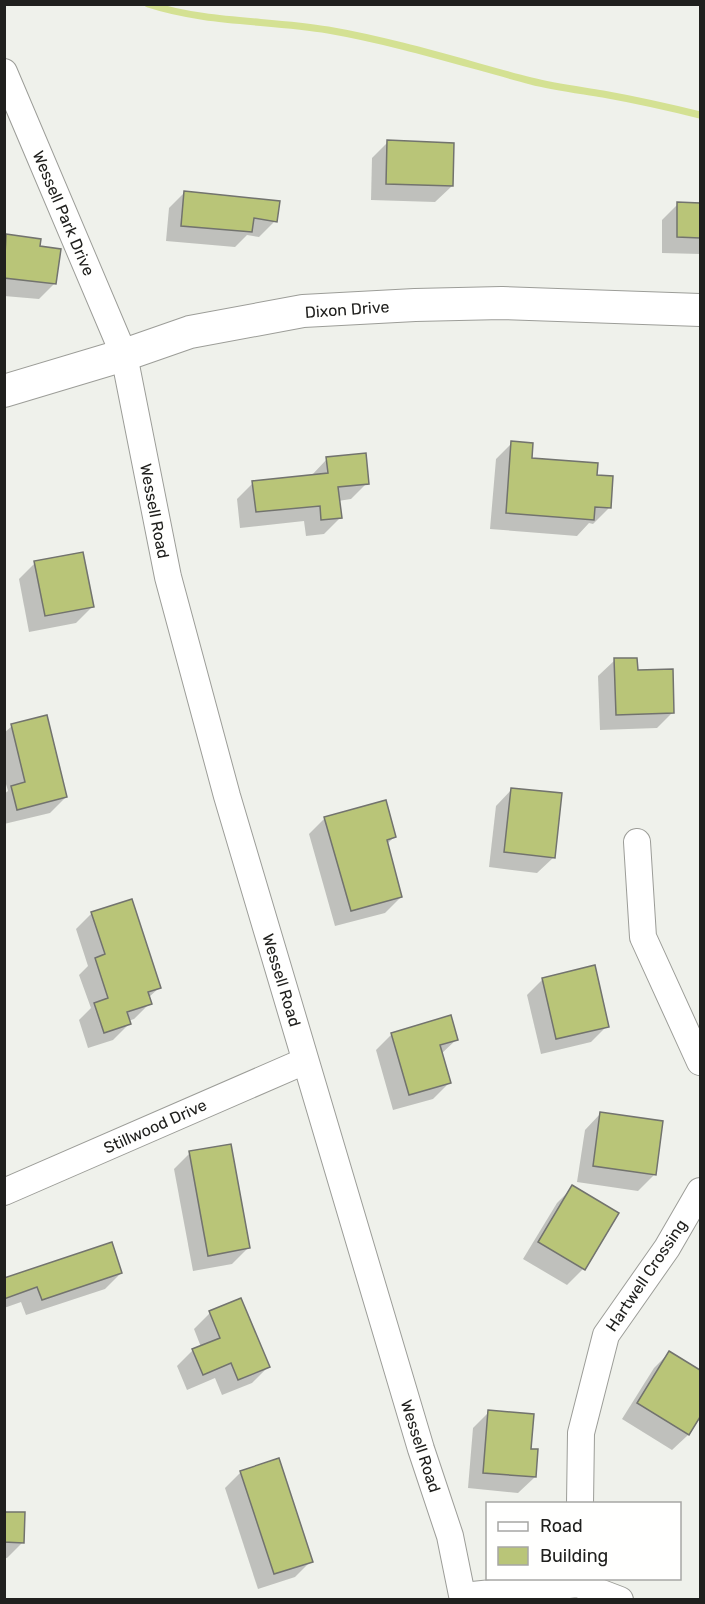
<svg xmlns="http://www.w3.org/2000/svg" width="705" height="1604" viewBox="0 0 705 1604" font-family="Rubik,sans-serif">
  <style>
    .shadow { fill: #0003 }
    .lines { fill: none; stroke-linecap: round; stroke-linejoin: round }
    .stream { stroke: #d4e193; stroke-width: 7 }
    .building { fill: #b9c578; stroke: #72736e; stroke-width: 1.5 }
    .minor-casing { stroke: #9c9d98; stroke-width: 28 }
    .tertiary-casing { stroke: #9c9d98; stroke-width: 34 }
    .minor { stroke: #fff; stroke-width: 26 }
    .tertiary { stroke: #fff; stroke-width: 32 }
    .labels { text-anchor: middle; stroke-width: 5; stroke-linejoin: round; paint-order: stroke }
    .street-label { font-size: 16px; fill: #20201e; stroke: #fffffe }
  </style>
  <rect width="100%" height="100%" fill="#eff1eb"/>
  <!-- shadow -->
  <g class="shadow">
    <path d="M 388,142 L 452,186 L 435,202 L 371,200 L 372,158 Z"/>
    <path d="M 185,192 L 275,221 L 259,237 L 247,235 L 235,247 L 166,241 L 169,208 Z"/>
    <path d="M 678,204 L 700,205 L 700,254 L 662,253 L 662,220 Z"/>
    <path d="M 7,236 L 55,283 L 39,299 L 4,296 L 4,238 Z"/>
    <path d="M 512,443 L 531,459 L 595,477 L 609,508 L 593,524 L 589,523 L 577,536 L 490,529 L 496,459 Z"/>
    <path d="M 327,459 L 367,483 L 351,499 L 338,501 L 340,518 L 324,534 L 306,536 L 304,521 L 240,528 L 237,499 L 253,483 L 311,476 Z"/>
    <path d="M 35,563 L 92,607 L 76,623 L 29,632 L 19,579 Z"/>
    <path d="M 615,660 L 636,672 L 673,712 L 657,728 L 600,730 L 598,676 Z"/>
    <path d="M 12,726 L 66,797 L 50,813 L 4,824 L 4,794 L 8,791 L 4,777 L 4,733 Z"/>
    <path d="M 512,789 L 554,857 L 537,873 L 489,867 L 496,806 Z"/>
    <path d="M 325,818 L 394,837 L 387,844 L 401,897 L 385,913 L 335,926 L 309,834 Z"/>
    <path d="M 92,913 L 160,987 L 148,998 L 150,1003 L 134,1019 L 128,1021 L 129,1024 L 113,1040 L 88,1048 L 79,1020 L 91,1008 L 79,975 L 88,966 L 76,929 Z"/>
    <path d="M 543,979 L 607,1026 L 591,1042 L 541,1054 L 527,995 Z"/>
    <path d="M 392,1034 L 457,1039 L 441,1054 L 449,1083 L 433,1099 L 393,1110 L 376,1050 Z"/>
    <path d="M 601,1113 L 654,1175 L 638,1191 L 577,1182 L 585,1130 Z"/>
    <path d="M 190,1153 L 248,1248 L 232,1264 L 193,1271 L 174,1169 Z"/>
    <path d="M 573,1187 L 617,1213 L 583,1269 L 567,1285 L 523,1259 L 557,1203 Z"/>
    <path d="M 121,1273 L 105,1289 L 26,1315 L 21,1302 L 4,1308 L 4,1280 Z"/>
    <path d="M 210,1313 L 268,1367 L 252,1383 L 222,1395 L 215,1378 L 187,1390 L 177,1366 L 193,1350 L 201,1347 L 194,1329 Z"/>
    <path d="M 670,1352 L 700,1372 L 700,1414 L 688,1435 L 672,1450 L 622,1419 L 654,1368 Z"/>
    <path d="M 489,1412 L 530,1450 L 535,1477 L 518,1493 L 468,1488 L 473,1428 Z"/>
    <path d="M 241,1472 L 311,1561 L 295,1577 L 258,1589 L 225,1488 Z"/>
    <path d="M 4,1513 L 23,1542 L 7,1558 L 4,1558 Z"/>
  </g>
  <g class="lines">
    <!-- stream -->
    <path class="stream" d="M 148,4 C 206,23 268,20 328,30 C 397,42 463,63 531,81 C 554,87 579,90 603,94 C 636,100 668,107 700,115"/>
  </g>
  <!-- building -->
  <g class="building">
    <path d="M 387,140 L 454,143 L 453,186 L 386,184 Z"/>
    <path d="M 184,191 L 280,201 L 277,222 L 254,218 L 252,232 L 181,226 Z"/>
    <path d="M 677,202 L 700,203 L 700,238 L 677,237 Z"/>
    <path d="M 6,234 L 41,239 L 40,246 L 61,249 L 56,284 L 4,278 Z"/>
    <path d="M 511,441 L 533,443 L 532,458 L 598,463 L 597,475 L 613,476 L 611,508 L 595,507 L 594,520 L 506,513 Z"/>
    <path d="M 366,453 L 369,484 L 338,487 L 342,518 L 321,520 L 320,506 L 256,512 L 252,481 L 328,473 L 326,457 Z"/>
    <path d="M 83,552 L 94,607 L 45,616 L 34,561 Z"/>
    <path d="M 614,658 L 637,658 L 638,670 L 673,669 L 674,713 L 616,715 Z"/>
    <path d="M 47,715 L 67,797 L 17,810 L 11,786 L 25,782 L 11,724 Z"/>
    <path d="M 511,788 L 562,793 L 555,858 L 504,852 Z"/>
    <path d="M 386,800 L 396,837 L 387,840 L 402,897 L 351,911 L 324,817 Z"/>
    <path d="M 132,899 L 161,988 L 148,992 L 152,1004 L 127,1012 L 131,1024 L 104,1033 L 94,1003 L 108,998 L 95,958 L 105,954 L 91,912 Z"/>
    <path d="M 595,965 L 609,1027 L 556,1039 L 542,978 Z"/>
    <path d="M 451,1015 L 458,1040 L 440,1045 L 451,1083 L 409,1095 L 391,1033 Z"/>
    <path d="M 600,1112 L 663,1121 L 656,1175 L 593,1166 Z"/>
    <path d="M 231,1144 L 250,1248 L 208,1256 L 189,1151 Z"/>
    <path d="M 572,1185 L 619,1213 L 585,1270 L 538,1242 Z"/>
    <path d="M 112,1242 L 122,1273 L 42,1300 L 37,1287 L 4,1299 L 4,1278 Z"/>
    <path d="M 241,1298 L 270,1367 L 238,1380 L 231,1363 L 203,1375 L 192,1349 L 220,1338 L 209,1311 Z"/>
    <path d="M 669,1351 L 700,1370 L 700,1417 L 689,1435 L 637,1403 Z"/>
    <path d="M 488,1410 L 534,1414 L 531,1449 L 538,1449 L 536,1477 L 483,1473 Z"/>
    <path d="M 279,1458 L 313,1562 L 274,1574 L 240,1471 Z"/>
    <path d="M 4,1512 L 25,1512 L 24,1543 L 4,1542 Z"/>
  </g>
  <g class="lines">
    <!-- minor casing -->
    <g class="minor-casing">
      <g id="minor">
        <path d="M 4,72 L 124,355 L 168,577 L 227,796 L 421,1449 L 450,1536 L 463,1600"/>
        <path d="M 637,842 L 643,937 L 700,1062"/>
        <path d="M 4,1192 L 305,1061"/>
        <path d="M 580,1504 L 581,1433 L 606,1335 L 667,1248 L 700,1191"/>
        <path d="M 463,1596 L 578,1584 L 620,1600"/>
      </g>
    </g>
    <!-- tertiary casing -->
    <g class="tertiary-casing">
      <path id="tertiary" d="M 4,391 L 124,355 L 190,332 L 303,311 L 415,305 L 502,303 L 700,310"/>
    </g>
    <!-- minor -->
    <use href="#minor" class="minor"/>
    <!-- tertiary -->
    <use href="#tertiary" class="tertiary"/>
  </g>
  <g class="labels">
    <!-- street labels -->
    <g class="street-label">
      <text transform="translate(64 213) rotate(67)" y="6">Wessell Park Drive</text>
      <text transform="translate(347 309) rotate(-4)" y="6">Dixon Drive</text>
      <text transform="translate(155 511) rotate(79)" y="6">Wessell Road</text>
      <text transform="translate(282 980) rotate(73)" y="6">Wessell Road</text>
      <text transform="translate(155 1126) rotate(-24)" y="6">Stillwood Drive</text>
      <text transform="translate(646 1275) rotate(-56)" y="6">Hartwell Crossing</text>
      <text transform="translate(421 1446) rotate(72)" y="6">Wessell Road</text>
    </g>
  </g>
  <!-- border -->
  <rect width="705" height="1604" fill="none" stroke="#20201e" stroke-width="12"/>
  <!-- legend -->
  <rect x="486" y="1502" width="195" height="78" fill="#fffffe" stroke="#a6a6a4" stroke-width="1.5"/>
  <rect x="498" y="1522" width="30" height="9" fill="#ffffff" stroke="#a6a6a4" stroke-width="1.5"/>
  <text x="540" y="1532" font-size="18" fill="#20201e">Road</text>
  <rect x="498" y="1547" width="30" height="18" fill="#b9c578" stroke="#a6a6a4" stroke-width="1.5"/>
  <text x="540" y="1562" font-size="18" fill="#20201e">Building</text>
</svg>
